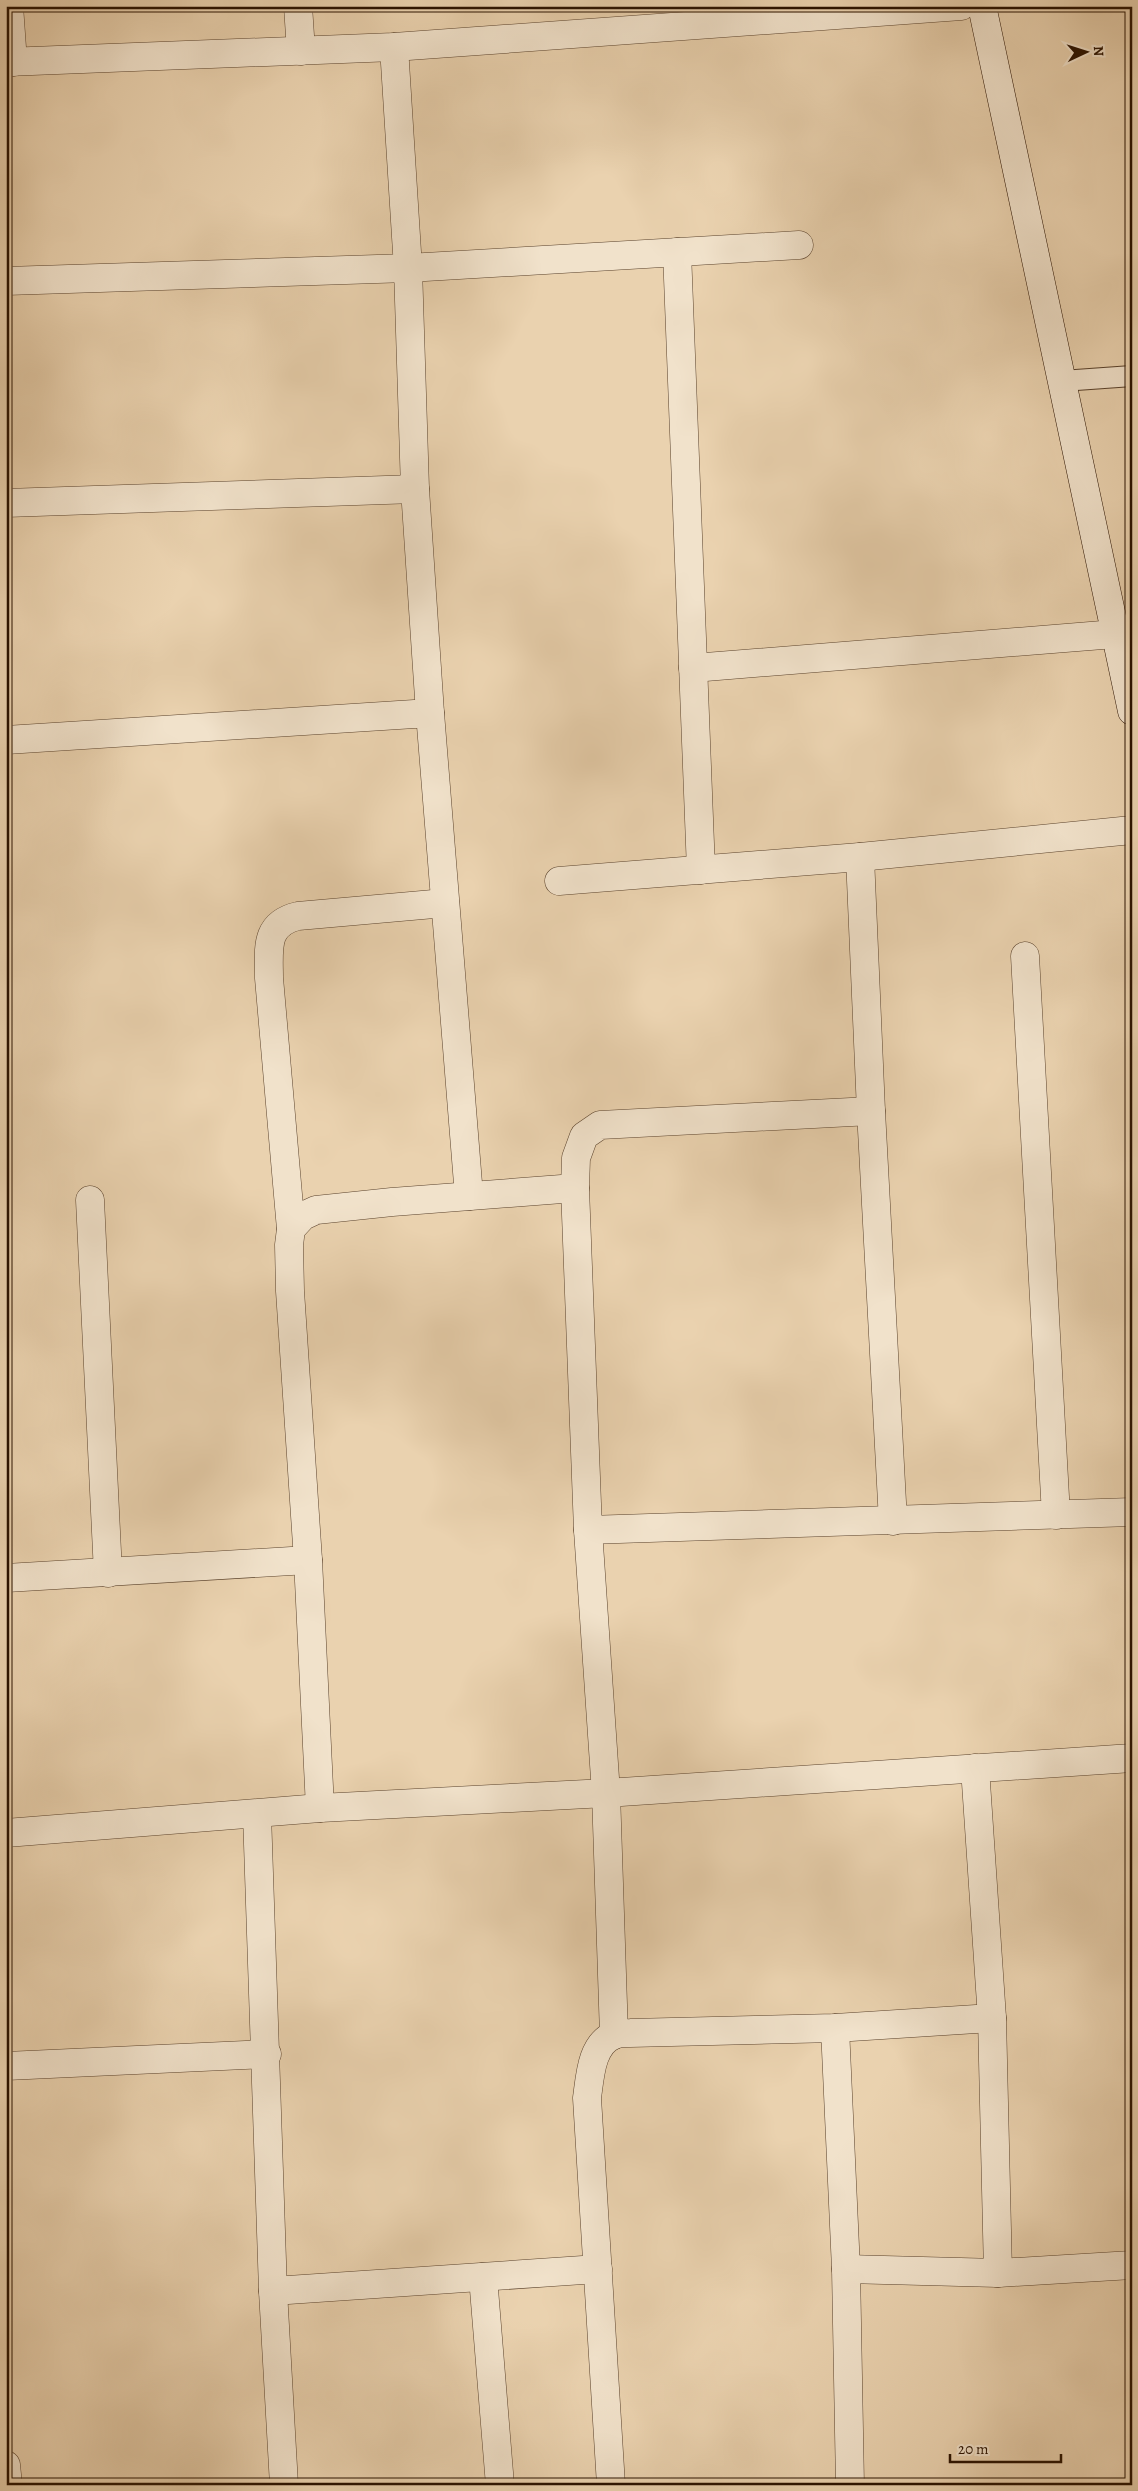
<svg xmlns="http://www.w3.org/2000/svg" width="1138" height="2491" viewBox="0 0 1138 2491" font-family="Alegreya,serif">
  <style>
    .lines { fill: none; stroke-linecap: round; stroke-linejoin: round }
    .lane-casing { stroke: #5a422c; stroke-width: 22 }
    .street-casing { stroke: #5a422c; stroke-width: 29 }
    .secondary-casing { stroke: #2a1200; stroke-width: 29 }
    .lane { stroke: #f1e2cb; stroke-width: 20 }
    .street { stroke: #f1e2cb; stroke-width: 28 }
    .secondary { stroke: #f1e2cb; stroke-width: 28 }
  </style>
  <rect width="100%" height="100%" fill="#ead2af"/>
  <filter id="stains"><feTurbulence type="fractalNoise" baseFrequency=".004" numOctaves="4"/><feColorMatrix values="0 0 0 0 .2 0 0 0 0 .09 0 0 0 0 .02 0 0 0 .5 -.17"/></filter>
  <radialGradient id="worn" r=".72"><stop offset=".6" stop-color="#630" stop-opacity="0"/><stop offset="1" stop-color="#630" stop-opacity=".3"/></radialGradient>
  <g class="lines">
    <!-- lane casing -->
    <g class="lane-casing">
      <path id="lane" d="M 1062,381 L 1132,376"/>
    </g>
    <!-- street casing -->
    <g class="street-casing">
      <g id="street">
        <path d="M 9,6 L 13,62"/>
        <path d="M 298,6 L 301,51"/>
        <path d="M 394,47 L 408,268 L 415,489 L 430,713"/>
        <path d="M 6,62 L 394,47 L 961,6"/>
        <path d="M 677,252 L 701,870"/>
        <path d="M 6,281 L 408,268 L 799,245"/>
        <path d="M 6,503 L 415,489"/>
        <path d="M 693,668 L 1115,634"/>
        <path d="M 6,740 L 430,713 L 469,1196"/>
        <path d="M 860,857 L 871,1111 L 893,1521"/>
        <path d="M 559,881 L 860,857 L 1132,830"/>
        <path d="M 1025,956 L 1056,1515"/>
        <path d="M 90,1200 L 108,1573"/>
        <path d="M 291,1229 L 269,978 C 269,949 264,924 298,916 L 445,903"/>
        <path d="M 588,1530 L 1132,1512"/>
        <path d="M 6,1578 L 308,1560"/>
        <path d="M 975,1768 L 992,2018 L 998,2273"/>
        <path d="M 320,1808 L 308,1560 L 290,1291 L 289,1245 L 291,1229 L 303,1216 L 316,1210 L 392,1202 L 575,1188"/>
        <path d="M 257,1814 L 273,2291 L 284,2485"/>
        <path d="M 6,1833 L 320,1808 L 606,1793 L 1132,1758"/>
        <path d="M 835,2028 L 846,2269 L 850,2485"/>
        <path d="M 614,2035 L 606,1793 L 588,1530 L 575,1188 L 576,1158 L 584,1136 L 600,1125 L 871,1111"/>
        <path d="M 6,2066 L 267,2054"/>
        <path d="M 846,2269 L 998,2273 L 1132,2265"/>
        <path d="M 483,2277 L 500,2485"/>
        <path d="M 273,2291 L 598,2269"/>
        <path d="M 6,2465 L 8,2485"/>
        <path d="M 611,2485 L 587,2098 C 590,2077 591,2044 614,2035 C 619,2033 625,2033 630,2033 L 835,2028 L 992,2018"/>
      </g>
    </g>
    <!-- secondary casing -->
    <g class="secondary-casing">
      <path id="secondary" d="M 982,6 L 1132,711"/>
    </g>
    <!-- lane -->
    <use href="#lane" class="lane"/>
    <!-- street -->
    <use href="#street" class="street"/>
    <!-- secondary -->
    <use href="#secondary" class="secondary"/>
  </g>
  <!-- margin -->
  <rect width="1138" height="2491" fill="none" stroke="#ead2af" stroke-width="25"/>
  <rect x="8" y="8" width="1123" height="2476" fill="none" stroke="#2a1200" stroke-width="2.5"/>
  <rect x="12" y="12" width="1113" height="2466" fill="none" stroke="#2a1200"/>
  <!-- north arrow -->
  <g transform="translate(1086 52) rotate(86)" stroke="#f1e2cb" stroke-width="4" paint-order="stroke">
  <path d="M0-4L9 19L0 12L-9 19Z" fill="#2a1200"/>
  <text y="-8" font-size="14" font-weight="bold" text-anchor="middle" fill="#2a1200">N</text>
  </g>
  <!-- scale -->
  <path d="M950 2454v8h111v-8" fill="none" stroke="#2a1200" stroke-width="2.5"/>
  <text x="958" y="2454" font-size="15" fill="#2a1200" stroke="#f1e2cb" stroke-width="4" paint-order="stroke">20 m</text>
  <rect width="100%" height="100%" filter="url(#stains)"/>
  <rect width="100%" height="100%" fill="url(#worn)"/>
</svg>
